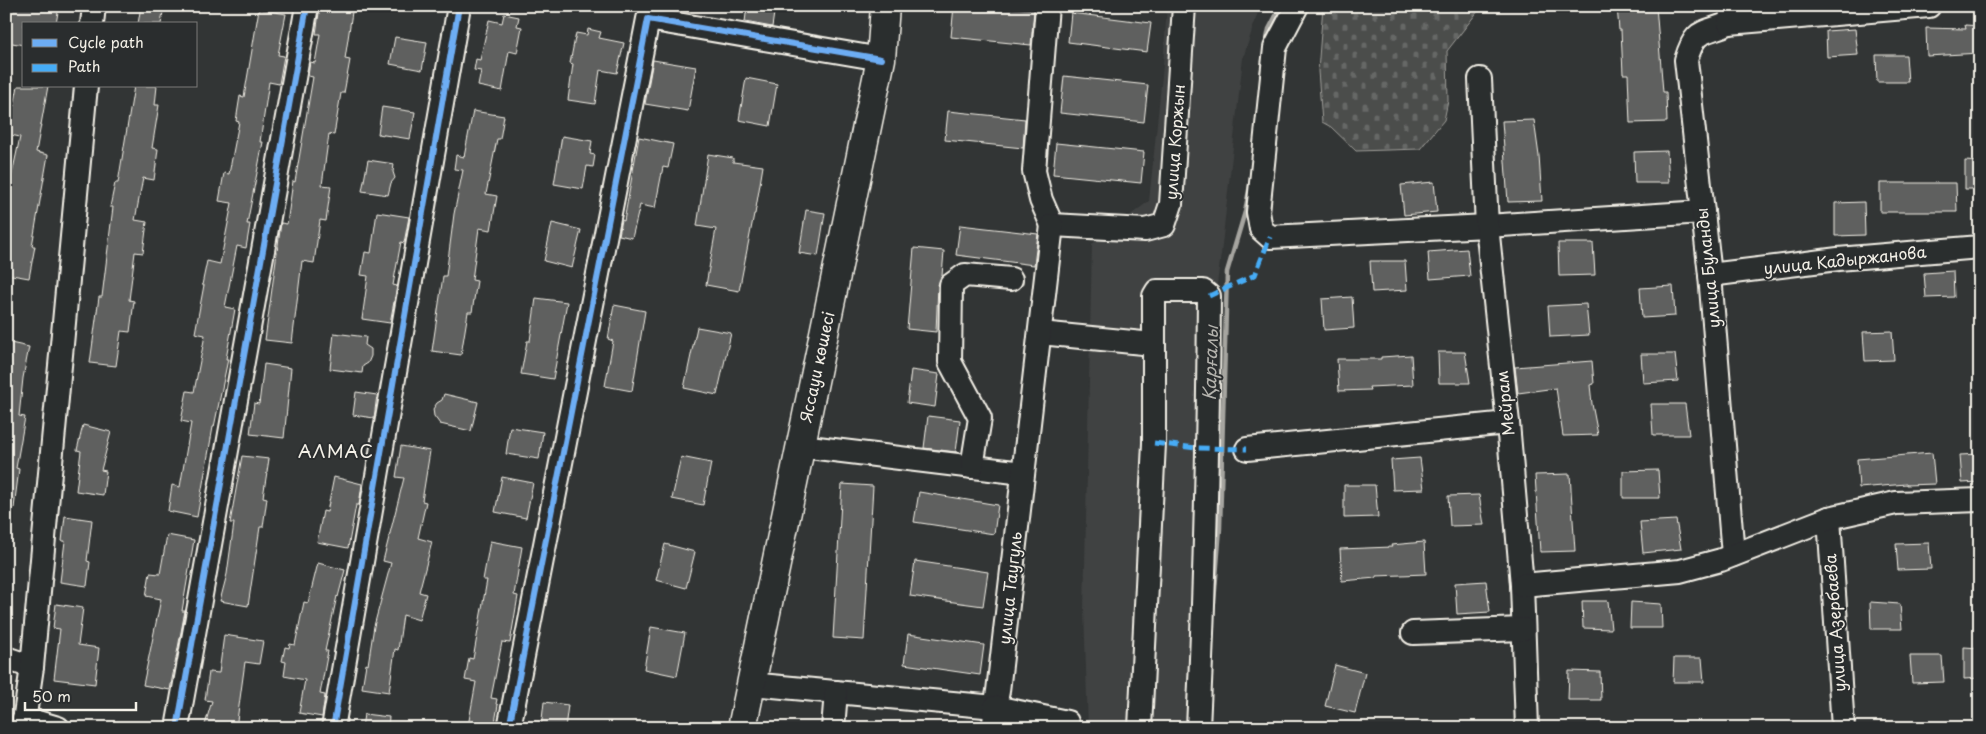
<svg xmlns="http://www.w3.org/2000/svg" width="1986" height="734" viewBox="0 0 1986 734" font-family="'Playpen Sans',sans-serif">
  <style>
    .built { fill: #404242 }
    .cemetery { fill: url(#cemetery-stones); stroke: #a09f9a }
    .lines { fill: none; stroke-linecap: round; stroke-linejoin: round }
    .stream { stroke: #a6a5a0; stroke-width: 4.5 }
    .building { fill: #5f605f; stroke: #f4f1e8 }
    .minor-casing { stroke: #f4f1e8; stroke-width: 26 }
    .major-casing { stroke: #f4f1e8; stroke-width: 31 }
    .minor { stroke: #2a2d2e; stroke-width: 22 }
    .major { stroke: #2a2d2e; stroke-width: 28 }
    .quiet { stroke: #46acf6; stroke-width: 5; stroke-dasharray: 10 5; stroke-linecap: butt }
    .cycleway-casing { stroke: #2a2d2e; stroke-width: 9 }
    .cycleway { stroke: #6dadf4; stroke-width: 6 }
    .labels { text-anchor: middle; stroke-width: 4; stroke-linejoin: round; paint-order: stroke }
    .street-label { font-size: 16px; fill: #f4f1e8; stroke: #2a2d2e }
    .water-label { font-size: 18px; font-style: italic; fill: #b3b2ac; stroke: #2a2d2e }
    .neighbourhood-label { font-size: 18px; letter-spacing: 1px; fill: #f4f1e8; stroke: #2a2d2e }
  </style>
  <defs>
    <pattern id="cemetery-stones" width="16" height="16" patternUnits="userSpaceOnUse" patternTransform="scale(1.25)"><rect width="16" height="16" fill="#4b4d4c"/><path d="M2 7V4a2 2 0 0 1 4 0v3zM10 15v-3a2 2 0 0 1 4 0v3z" fill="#666766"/></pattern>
  </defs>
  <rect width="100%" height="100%" fill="#323535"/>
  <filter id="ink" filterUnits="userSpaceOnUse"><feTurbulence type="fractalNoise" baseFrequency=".02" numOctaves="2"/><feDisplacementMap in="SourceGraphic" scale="10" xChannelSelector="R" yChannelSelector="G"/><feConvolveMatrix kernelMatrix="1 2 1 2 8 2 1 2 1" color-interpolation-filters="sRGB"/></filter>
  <g filter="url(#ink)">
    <!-- built -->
    <path class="built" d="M 1167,6 L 1260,6 L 1243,58 L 1221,254 L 1197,435 L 1199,533 L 1188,728 L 1088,728 L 1084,610 L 1092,244 L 1149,201 L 1163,66 Z"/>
    <!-- cemetery -->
    <path class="cemetery" d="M 1323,6 L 1482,6 L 1447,51 L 1448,101 L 1444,120 L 1420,149 L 1356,151 L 1331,127 L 1322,122 L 1318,71 Z"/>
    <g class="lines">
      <!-- stream -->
      <g class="stream">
        <path d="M 1266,44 L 1269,29 L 1281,6"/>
        <path d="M 1261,76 L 1264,54"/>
        <path d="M 1214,602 L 1220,528 L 1227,272 L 1245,212 L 1250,185"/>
      </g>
    </g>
    <!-- building -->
    <g class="building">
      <path d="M 12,6 L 59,6 L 56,24 L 24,24 L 24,45 L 6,42 L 6,15 L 11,16 Z"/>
      <path d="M 141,6 L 164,6 L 161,24 L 138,24 Z"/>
      <path d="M 320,6 L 352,12 L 345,59 L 350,60 L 344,93 L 341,93 L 334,135 L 329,134 L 322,185 L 331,186 L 326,221 L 320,220 L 314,263 L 302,261 L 292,343 L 265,340 L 281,223 L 287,224 L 293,181 L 295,182 L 313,77 L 308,76 L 310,62 L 315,63 L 320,34 L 316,34 Z"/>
      <path d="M 747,6 L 775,6 L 772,27 L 745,22 Z"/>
      <path d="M 954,6 L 999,6 L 1034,10 L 1031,45 L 951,37 Z"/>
      <path d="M 1617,6 L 1656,6 L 1663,92 L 1666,92 L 1667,122 L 1630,123 L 1628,74 L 1623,74 L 1621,30 L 1619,30 Z"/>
      <path d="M 259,9 L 286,14 L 278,55 L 284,56 L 279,84 L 269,82 L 260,142 L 263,142 L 247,224 L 250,224 L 246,248 L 237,246 L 225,307 L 235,309 L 226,359 L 228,359 L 214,427 L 213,427 L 197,517 L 168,511 L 172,485 L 180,487 L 191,423 L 181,421 L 187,391 L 194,392 L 205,335 L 195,333 L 204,285 L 202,285 L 207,261 L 220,264 L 232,203 L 219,201 L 224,173 L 229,174 L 239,122 L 236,121 L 240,96 L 244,97 Z"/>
      <path d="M 1071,13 L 1151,23 L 1147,52 L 1068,42 Z"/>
      <path d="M 504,14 L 519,17 L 517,26 L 522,27 L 517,53 L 509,51 L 502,91 L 478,86 L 481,71 L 474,70 L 476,59 L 480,60 L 489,20 L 502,23 Z"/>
      <path d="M 1965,25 L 1980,26 L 1980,53 L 1927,56 L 1926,28 L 1966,29 Z"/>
      <path d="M 588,29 L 601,32 L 599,38 L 624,43 L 617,73 L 600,70 L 595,104 L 568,100 L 573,64 L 570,63 L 576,33 L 587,35 Z"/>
      <path d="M 1855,29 L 1858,55 L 1827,57 L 1826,31 Z"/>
      <path d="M 395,37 L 427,42 L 422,70 L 390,64 Z"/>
      <path d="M 1876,55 L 1906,55 L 1908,82 L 1877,82 Z"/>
      <path d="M 653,60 L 696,67 L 688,111 L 645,104 Z"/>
      <path d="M 1064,76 L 1148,85 L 1144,122 L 1060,113 Z"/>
      <path d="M 746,78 L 777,84 L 770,126 L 739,120 Z"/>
      <path d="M 18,86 L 48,86 L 36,152 L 48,155 L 32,246 L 35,246 L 29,278 L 6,274 L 6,202 L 20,137 L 6,134 L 6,130 L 11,105 L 14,106 Z"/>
      <path d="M 134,86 L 157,86 L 155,105 L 159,105 L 152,148 L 158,149 L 154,180 L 143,178 L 135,220 L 147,222 L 143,253 L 135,252 L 129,300 L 134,301 L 130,332 L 121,331 L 116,366 L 90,363 L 99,297 L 102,297 L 113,207 L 110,207 L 115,183 L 118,183 Z"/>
      <path d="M 382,107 L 415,112 L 410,139 L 378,134 Z"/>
      <path d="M 473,111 L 504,116 L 500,139 L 497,139 L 486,194 L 497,196 L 491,230 L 479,228 L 472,280 L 477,281 L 472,312 L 468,312 L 461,355 L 432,351 L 443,276 L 446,276 L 454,214 L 463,170 L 454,169 L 456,155 L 464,157 Z"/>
      <path d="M 948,111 L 1025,119 L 1023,148 L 945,140 Z"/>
      <path d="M 1534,120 L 1539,156 L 1542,201 L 1508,202 L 1502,121 Z"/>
      <path d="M 562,136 L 592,141 L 590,154 L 595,155 L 593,167 L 587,166 L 583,189 L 554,184 Z"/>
      <path d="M 639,137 L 673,144 L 668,168 L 663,167 L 655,208 L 640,205 L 632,238 L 619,235 L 622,220 L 624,221 Z"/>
      <path d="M 1056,143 L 1144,152 L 1141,183 L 1053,174 Z"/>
      <path d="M 1667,151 L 1669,183 L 1635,183 L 1634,152 Z"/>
      <path d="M 708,154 L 733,158 L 733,162 L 763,166 L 755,214 L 754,214 L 739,291 L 706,285 L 716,229 L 697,226 Z"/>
      <path d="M 368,160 L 394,164 L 393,172 L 395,178 L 391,183 L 388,195 L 362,191 Z"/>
      <path d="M 1965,161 L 1980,162 L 1980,189 L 1965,189 Z"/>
      <path d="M 1434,182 L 1437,212 L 1404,215 L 1401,185 Z"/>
      <path d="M 1880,183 L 1956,183 L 1957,212 L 1880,212 Z"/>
      <path d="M 1864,202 L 1865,235 L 1835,236 L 1835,203 Z"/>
      <path d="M 806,210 L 825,213 L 818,256 L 799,253 Z"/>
      <path d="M 377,212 L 409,217 L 404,243 L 401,242 L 393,285 L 397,286 L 390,323 L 362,319 L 368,276 L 361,275 L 365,252 L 371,253 Z"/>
      <path d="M 552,223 L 581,230 L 572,268 L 544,261 Z"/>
      <path d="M 960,225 L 1038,234 L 1034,265 L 956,255 Z"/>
      <path d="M 1558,243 L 1593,243 L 1595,275 L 1559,276 Z"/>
      <path d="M 914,248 L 944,251 L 942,276 L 938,285 L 936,332 L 907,329 Z"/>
      <path d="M 1467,249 L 1470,276 L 1430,279 L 1428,252 Z"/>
      <path d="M 1370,261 L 1405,261 L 1407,290 L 1372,292 Z"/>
      <path d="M 1953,271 L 1954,297 L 1926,298 L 1924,273 Z"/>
      <path d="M 1673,286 L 1675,316 L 1642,318 L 1640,288 Z"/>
      <path d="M 1352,297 L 1354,328 L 1324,330 L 1322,299 Z"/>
      <path d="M 536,298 L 567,302 L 553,379 L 521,374 L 527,341 L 530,341 Z"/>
      <path d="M 1586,304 L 1589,335 L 1550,337 L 1548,306 Z"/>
      <path d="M 614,305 L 645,311 L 632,391 L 605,386 L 613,341 L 608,339 Z"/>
      <path d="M 697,327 L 731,333 L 717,395 L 684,388 Z"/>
      <path d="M 1892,331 L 1894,360 L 1865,361 L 1863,332 Z"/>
      <path d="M 334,333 L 366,337 L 365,345 L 371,349 L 371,356 L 368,363 L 363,366 L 362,373 L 330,369 Z"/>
      <path d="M 6,342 L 29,347 L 23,378 L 19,416 L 25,417 L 16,468 L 19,469 L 14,508 L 6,508 Z"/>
      <path d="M 1438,352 L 1465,352 L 1470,383 L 1439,383 Z"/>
      <path d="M 1641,354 L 1675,354 L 1678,381 L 1643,383 Z"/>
      <path d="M 1411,355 L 1413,385 L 1369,387 L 1370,390 L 1339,391 L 1337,359 L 1381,359 L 1381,357 Z"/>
      <path d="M 1592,361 L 1594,384 L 1590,385 L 1592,404 L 1598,435 L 1563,436 L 1556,388 L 1518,393 L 1515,367 Z"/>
      <path d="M 264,364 L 291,368 L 284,438 L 250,434 L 254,403 L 259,404 Z"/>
      <path d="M 911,370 L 939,374 L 935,407 L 907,403 Z"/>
      <path d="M 356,392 L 377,395 L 374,418 L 353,415 Z"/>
      <path d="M 444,394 L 478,402 L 471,431 L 440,424 L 434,416 L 433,409 L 437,403 L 442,400 Z"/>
      <path d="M 1651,404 L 1685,404 L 1689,435 L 1653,435 Z"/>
      <path d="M 928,416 L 960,420 L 956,452 L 924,448 Z"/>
      <path d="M 83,425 L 111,432 L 101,470 L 106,471 L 103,495 L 76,491 L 81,451 L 77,450 Z"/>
      <path d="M 510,427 L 543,432 L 539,459 L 506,454 Z"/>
      <path d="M 401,446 L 430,451 L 422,501 L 426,502 L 418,538 L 432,542 L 419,592 L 426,594 L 419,620 L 403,615 L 398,650 L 395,649 L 389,692 L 362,688 L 366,664 L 368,665 L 374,626 L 391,563 L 383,561 L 404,478 L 396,477 Z"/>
      <path d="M 1932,453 L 1935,484 L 1906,485 L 1906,484 L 1859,488 L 1857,459 Z"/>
      <path d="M 1980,454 L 1980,482 L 1962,483 L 1960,455 Z"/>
      <path d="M 242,456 L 269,459 L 263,497 L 267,498 L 263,527 L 260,527 L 248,606 L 220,601 L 227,574 L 234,523 L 230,523 Z"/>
      <path d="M 681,457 L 711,463 L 703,505 L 672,499 Z"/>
      <path d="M 1420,458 L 1424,489 L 1393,490 L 1391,460 Z"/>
      <path d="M 1658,470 L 1660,498 L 1623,498 L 1623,471 Z"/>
      <path d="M 1570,474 L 1575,551 L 1540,552 L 1535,475 Z"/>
      <path d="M 334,477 L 362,484 L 359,505 L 356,505 L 348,548 L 317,542 L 323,511 L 327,512 Z"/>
      <path d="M 502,477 L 533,483 L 526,518 L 495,512 Z"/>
      <path d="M 842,484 L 873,486 L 864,640 L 833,638 Z"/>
      <path d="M 1344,485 L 1375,485 L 1378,517 L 1344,518 Z"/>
      <path d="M 919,492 L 998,505 L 994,534 L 914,522 Z"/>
      <path d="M 1479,495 L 1484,525 L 1450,526 L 1448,496 Z"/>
      <path d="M 65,516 L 92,520 L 87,561 L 90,562 L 87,586 L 60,582 L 65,541 L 62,541 Z"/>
      <path d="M 1676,520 L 1681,549 L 1643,553 L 1640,522 Z"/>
      <path d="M 167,535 L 194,540 L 182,611 L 185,611 L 170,690 L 143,685 L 161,599 L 146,596 L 150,573 L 160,574 Z"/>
      <path d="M 490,541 L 522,547 L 514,595 L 518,596 L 510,643 L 502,642 L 491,698 L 497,699 L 496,704 L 498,705 L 494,728 L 476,728 L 468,726 L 476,682 L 465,680 L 469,658 L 473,659 L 487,580 L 483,580 Z"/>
      <path d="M 1424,542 L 1426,574 L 1376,576 L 1376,578 L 1342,581 L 1340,549 L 1392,547 L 1391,545 Z"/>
      <path d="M 1929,543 L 1931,569 L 1898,570 L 1896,544 Z"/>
      <path d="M 665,544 L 695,552 L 686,588 L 656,580 Z"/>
      <path d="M 915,561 L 988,572 L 983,606 L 910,596 Z"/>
      <path d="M 318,563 L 345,570 L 338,597 L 337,596 L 325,651 L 328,651 L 320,694 L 325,695 L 322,717 L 299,713 L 305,680 L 284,676 L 286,662 L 282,661 L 285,647 L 289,648 L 290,644 L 295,645 L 304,602 L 308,603 Z"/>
      <path d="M 1486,581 L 1490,612 L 1457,614 L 1455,583 Z"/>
      <path d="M 1582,601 L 1608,601 L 1611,629 L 1583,628 Z"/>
      <path d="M 1631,602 L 1661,604 L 1662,628 L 1630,628 Z"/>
      <path d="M 1870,602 L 1900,604 L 1902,629 L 1871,629 Z"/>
      <path d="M 56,604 L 83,608 L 78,645 L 99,648 L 95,684 L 54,679 L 60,629 L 53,628 Z"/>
      <path d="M 651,627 L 685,633 L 677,676 L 644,669 Z"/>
      <path d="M 908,634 L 984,645 L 980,675 L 904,664 Z"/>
      <path d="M 224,635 L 263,641 L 259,664 L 245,662 L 236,728 L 204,728 L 212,701 L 205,700 L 209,672 L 219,673 Z"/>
      <path d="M 1964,647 L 1980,648 L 1980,678 L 1964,679 Z"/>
      <path d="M 1910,656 L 1942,656 L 1944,682 L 1912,683 Z"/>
      <path d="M 1674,658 L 1702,658 L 1704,682 L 1673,682 Z"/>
      <path d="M 1335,665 L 1365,673 L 1355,713 L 1325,706 Z"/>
      <path d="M 1569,671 L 1600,672 L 1601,700 L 1568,700 Z"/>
      <path d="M 544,702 L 568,705 L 565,728 L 541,728 Z"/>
      <path d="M 364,714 L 389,717 L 388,728 L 362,728 Z"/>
    </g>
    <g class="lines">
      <!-- minor casing -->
      <g class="minor-casing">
        <g id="minor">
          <path d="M 1047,6 L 1034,171 L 1041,200 L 1052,225"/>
          <path d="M 1297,6 L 1275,48 L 1258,212 L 1261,229 L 1270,237 L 1487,226 L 1703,212"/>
          <path d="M 1733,6 L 1729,23 C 1702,35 1696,27 1686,60 L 1710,275 L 1733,555"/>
          <path d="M 1729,23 L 1929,6"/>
          <path d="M 92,24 L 94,6"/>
          <path d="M 1480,79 L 1487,226 L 1508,423 L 1522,585 L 1527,728"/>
          <path d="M 1052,225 L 1145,230 L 1164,225 L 1171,204 L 1184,6"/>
          <path d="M 1710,275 L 1838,259 L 1980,247"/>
          <path d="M 1040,333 L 1153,344"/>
          <path d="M 801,446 L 1023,473"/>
          <path d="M 1247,449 L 1508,423"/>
          <path d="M 972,467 L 980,418 L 950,362 L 951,285 L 965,275 L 1011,279"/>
          <path d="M 1829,518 L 1843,728"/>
          <path d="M 1522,585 L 1680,571 L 1721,560 L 1829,518 L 1896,503 L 1980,500"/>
          <path d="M 1413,633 L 1523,629"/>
          <path d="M 6,658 L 32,667"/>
          <path d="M 751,684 L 995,707 L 998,691 L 1052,225"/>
          <path d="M 24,718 L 58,728"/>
          <path d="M 23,728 L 32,667 L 86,86"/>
          <path d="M 177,728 L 307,6"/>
          <path d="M 333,728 L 459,6"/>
          <path d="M 509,728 L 648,19 L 881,59"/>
          <path d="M 833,728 L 836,692"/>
          <path d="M 994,728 L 995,707 L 1067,722 L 1069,728"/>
          <path d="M 1140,728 L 1154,443 L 1154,296 L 1157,291 L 1203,291 L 1209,296 C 1208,440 1205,584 1198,728"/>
        </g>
      </g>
      <!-- major casing -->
      <g class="major-casing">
        <path id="major" d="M 742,728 L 881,59 L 885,6"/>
      </g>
      <!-- minor -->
      <use href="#minor" class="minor"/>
      <!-- major -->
      <use href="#major" class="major"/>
      <!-- quiet -->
      <g class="quiet">
        <path d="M 1209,296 L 1255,275 L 1270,237"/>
        <path d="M 1154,443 L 1196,448 L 1247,449"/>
      </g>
      <!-- cycleway casing -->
      <g class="cycleway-casing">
        <g id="cycleway">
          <path d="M 177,728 L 307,6"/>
          <path d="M 333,728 L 459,6"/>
          <path d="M 509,728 L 648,19 L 881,59"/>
        </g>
      </g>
      <!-- cycleway -->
      <use href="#cycleway" class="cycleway"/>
    </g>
  </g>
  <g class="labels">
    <!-- street labels -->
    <g class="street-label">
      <text transform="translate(1175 142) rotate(-86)" y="6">улица Коржын</text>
      <text transform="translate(1845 260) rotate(-6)" y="6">улица Кадыржанова</text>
      <text transform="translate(1708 268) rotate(-96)" y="6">улица Буланды</text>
      <text transform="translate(817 367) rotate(-78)" y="6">Яссауи көшесі</text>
      <text transform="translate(1505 403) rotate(-96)" y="6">Мейрам</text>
      <text transform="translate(1010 588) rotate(-84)" y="6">улица Таугуль</text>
      <text transform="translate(1835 623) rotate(-94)" y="6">улица Азербаева</text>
    </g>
    <!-- water labels -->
    <g class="water-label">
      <text transform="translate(1211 363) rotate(-88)" y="6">Қарғалы</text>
    </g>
    <!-- neighbourhood labels -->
    <g class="neighbourhood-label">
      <text x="336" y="458">АЛМАС</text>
    </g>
  </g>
  <!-- margin -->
  <rect width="1986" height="734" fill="none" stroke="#2a2d2e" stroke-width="25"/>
  <rect x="12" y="12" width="1961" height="709" fill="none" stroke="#f4f1e8" stroke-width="2" filter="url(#ink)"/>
  <!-- legend -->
  <rect x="22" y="22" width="175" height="65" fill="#2a2d2e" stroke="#7b7b78"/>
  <rect x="32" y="39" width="25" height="8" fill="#6dadf4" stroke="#7b7b78"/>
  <text x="68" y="48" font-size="15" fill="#f4f1e8">Cycle path</text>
  <rect x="32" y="64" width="25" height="8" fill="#46acf6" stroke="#7b7b78"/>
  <text x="68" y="72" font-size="15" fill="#f4f1e8">Path</text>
  <!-- scale -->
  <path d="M25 702v8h111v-8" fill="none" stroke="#f4f1e8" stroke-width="2.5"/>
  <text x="32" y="702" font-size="15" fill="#f4f1e8" stroke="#2a2d2e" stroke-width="4" paint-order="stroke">50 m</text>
</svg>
